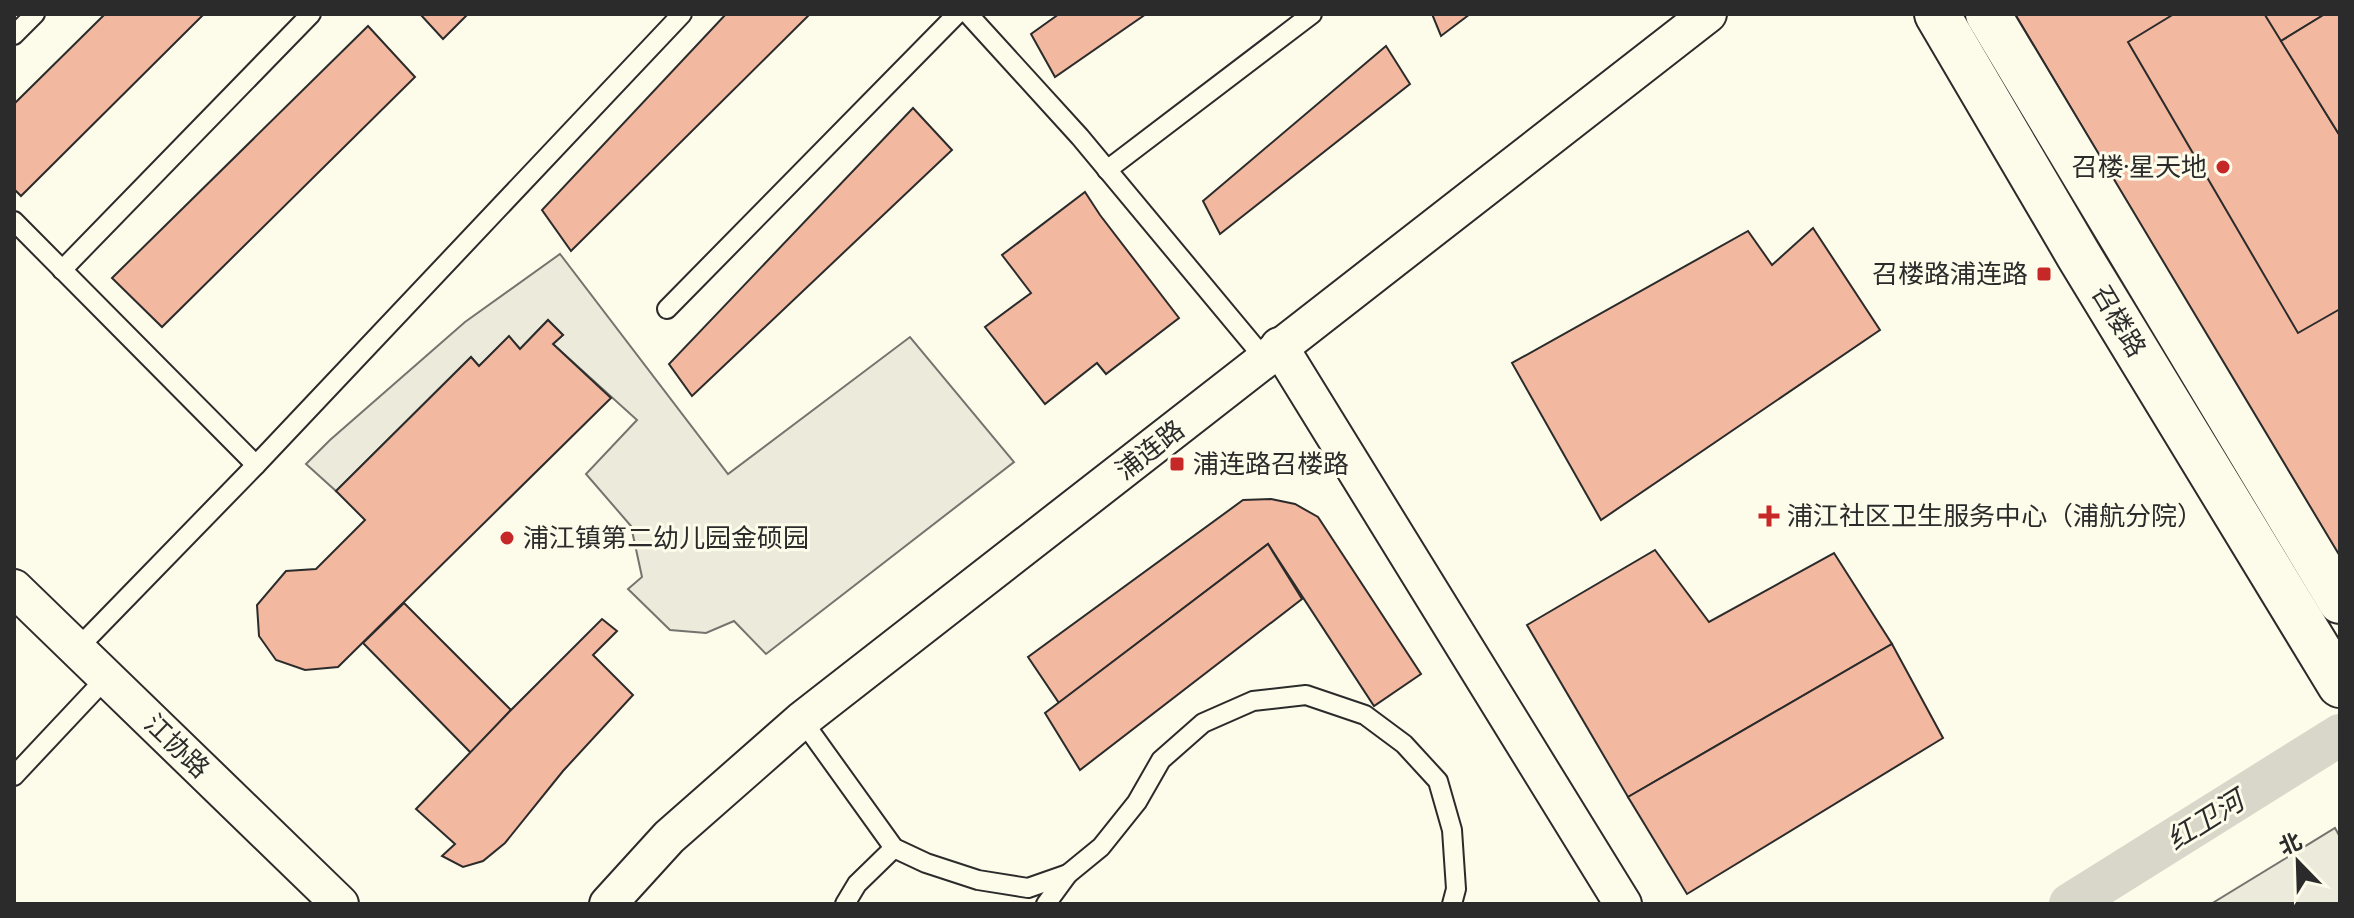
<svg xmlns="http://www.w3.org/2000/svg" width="2354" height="918" viewBox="0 0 2354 918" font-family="Poppins,'Noto Sans SC',sans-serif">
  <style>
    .green { fill: #ecebdb; stroke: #74746e; stroke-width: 2 }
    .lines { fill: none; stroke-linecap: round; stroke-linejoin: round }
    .canal { stroke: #d8d7c9; stroke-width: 42 }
    .building { fill: #f2b8a0; stroke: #2b2b2b; stroke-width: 2 }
    .lane-casing { stroke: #2b2b2b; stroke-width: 22 }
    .street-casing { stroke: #2b2b2b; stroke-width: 40 }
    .secondary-casing { stroke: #2b2b2b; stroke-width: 48 }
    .lane { stroke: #fdfbea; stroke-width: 18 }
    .street { stroke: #fdfbea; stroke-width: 36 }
    .secondary { stroke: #fdfbea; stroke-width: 44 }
    .poi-dot { fill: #c62828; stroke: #fdfbea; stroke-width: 3 }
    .labels { text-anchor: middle; stroke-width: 6; stroke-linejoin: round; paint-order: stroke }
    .poi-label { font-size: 26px; fill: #2b2b2b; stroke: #fdfbea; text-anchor: start }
    .street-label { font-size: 26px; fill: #2b2b2b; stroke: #fdfbea }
    .water-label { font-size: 28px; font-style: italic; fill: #2b2b2b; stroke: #fdfbea }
  </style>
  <rect width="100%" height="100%" fill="#fdfbea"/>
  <!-- green -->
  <g class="green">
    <path d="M 560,254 L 728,474 L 910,337 L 1014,462 L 766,654 L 734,621 L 706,633 L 670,630 L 628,589 L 642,577 L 631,526 L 586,474 L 637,420 L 553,344 L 563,335 L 548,320 L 520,349 L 509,337 L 479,366 L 471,357 L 336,491 L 306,464 L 330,440 L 465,322 Z"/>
    <path d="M 2335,828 L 2340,837 L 2340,904 L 2211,904 Z"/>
  </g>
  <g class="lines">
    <!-- canal -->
    <path class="canal" d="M 2070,904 L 2340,735"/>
  </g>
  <!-- building -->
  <g class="building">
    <path d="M 105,14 L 204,14 L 21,196 L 14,189 L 14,104 Z"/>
    <path d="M 420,14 L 468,14 L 443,39 Z"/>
    <path d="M 726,14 L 810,14 L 571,251 L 542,210 Z"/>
    <path d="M 1059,14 L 1146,14 L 1055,77 L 1031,34 Z"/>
    <path d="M 1432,14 L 1470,14 L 1441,36 Z"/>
    <path d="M 2015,14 L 2340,14 L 2340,557 L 2198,321 Z"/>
    <path d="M 2174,14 L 2265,14 L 2340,136 L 2340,309 L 2298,333 L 2128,42 Z"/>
    <path d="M 2268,14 L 2325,14 L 2281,41 L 2265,15 Z"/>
    <path d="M 2325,14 L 2340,14 L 2340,136 L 2281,41 Z"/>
    <path d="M 368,26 L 415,77 L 162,327 L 112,278 Z"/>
    <path d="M 1386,46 L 1410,84 L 1220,234 L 1203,201 Z"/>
    <path d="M 913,108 L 952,150 L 692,396 L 669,364 Z"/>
    <path d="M 1085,192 L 1100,215 L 1179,318 L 1106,374 L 1097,363 L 1045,404 L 985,327 L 1031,293 L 1002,255 Z"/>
    <path d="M 1813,228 L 1880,330 L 1601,520 L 1512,363 L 1748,231 L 1772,265 Z"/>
    <path d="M 548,320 L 563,335 L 553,344 L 611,398 L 338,667 L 305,670 L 276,660 L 259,636 L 257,605 L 286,571 L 316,569 L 365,520 L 336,491 L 471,357 L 479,366 L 509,336 L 520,349 Z"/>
    <path d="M 1271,499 L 1295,504 L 1318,517 L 1421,674 L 1374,706 L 1268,544 L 1059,703 L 1028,657 L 1243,500 Z"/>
    <path d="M 1268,544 L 1302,599 L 1080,770 L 1045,713 Z"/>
    <path d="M 1655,550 L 1709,622 L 1834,553 L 1892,644 L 1628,797 L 1527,625 Z"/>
    <path d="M 404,603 L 511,710 L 471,753 L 363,643 Z"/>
    <path d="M 602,619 L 617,631 L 593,655 L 633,695 L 563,771 L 505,843 L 483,861 L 463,867 L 442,856 L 455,844 L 416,809 L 511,710 Z"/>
    <path d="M 1892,644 L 1943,738 L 1687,894 L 1628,797 Z"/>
  </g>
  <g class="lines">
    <!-- lane casing -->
    <g class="lane-casing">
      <g id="lane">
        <path d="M 968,14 L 1080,137 L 1264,358"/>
        <path d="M 14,35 L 35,14"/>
        <path d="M 1107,170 L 1312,14"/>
        <path d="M 14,221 L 256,465"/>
        <path d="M 62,270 L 311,14"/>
        <path d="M 667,309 L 957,14"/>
        <path d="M 77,649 L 256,465 L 682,14"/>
        <path d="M 802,720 L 894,848 L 926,863 L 978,880 L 1028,888 L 1068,874"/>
        <path d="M 14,776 L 107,677"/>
        <path d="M 845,904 L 857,884 L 894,848"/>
        <path d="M 1046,904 L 1068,874 L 1101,847 L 1137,802 L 1161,760 L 1203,723 L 1253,701 L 1306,695 L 1365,715 L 1404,744 L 1438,781 L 1452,830 L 1456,889 L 1452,904"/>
      </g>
    </g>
    <!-- street casing -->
    <g class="street-casing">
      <g id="street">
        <path d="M 1279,346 L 1623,904"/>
        <path d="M 14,588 L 340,904"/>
        <path d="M 608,904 L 669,837 L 802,720 L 1708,14"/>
      </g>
    </g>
    <!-- secondary casing -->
    <g class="secondary-casing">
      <g id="secondary">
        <path d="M 1937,14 L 2079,256 L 2340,685"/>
        <path d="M 1988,14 L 2340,601"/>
      </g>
    </g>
    <!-- lane -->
    <use href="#lane" class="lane"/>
    <!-- street -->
    <use href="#street" class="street"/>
    <!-- secondary -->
    <use href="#secondary" class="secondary"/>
  </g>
  <!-- markers -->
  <g class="poi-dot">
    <circle cx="2223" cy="167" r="8"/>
    <rect x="2036" y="266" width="16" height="16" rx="4"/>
    <rect x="1169" y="456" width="16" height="16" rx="4"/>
    <path d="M1765 504h8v8h8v8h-8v8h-8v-8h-8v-8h8z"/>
    <circle cx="507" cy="538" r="8"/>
  </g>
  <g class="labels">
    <!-- poi labels -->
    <g class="poi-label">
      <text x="2207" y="176" text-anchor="end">召楼·星天地</text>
      <text x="2028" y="283" text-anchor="end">召楼路浦连路</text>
      <text x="1193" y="473">浦连路召楼路</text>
      <text x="1787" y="525">浦江社区卫生服务中心（浦航分院）</text>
      <text x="523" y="547">浦江镇第二幼儿园金硕园</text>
    </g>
    <!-- street labels -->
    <g class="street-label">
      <text transform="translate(2119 321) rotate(59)" y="9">召楼路</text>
      <text transform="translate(1150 450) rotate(-38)" y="9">浦连路</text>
      <text transform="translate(177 746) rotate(44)" y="9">江协路</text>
    </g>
    <!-- water labels -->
    <g class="water-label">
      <text transform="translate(2205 820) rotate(-32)" y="10">红卫河</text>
    </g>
  </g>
  <!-- border -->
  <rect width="2354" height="918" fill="none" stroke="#2b2b2b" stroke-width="32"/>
  <!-- north arrow -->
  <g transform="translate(2298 862) rotate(337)" stroke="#fdfbea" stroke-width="6" paint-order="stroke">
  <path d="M0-6L14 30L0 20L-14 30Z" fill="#2b2b2b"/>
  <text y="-12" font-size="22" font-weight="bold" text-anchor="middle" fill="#2b2b2b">北</text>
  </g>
</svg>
